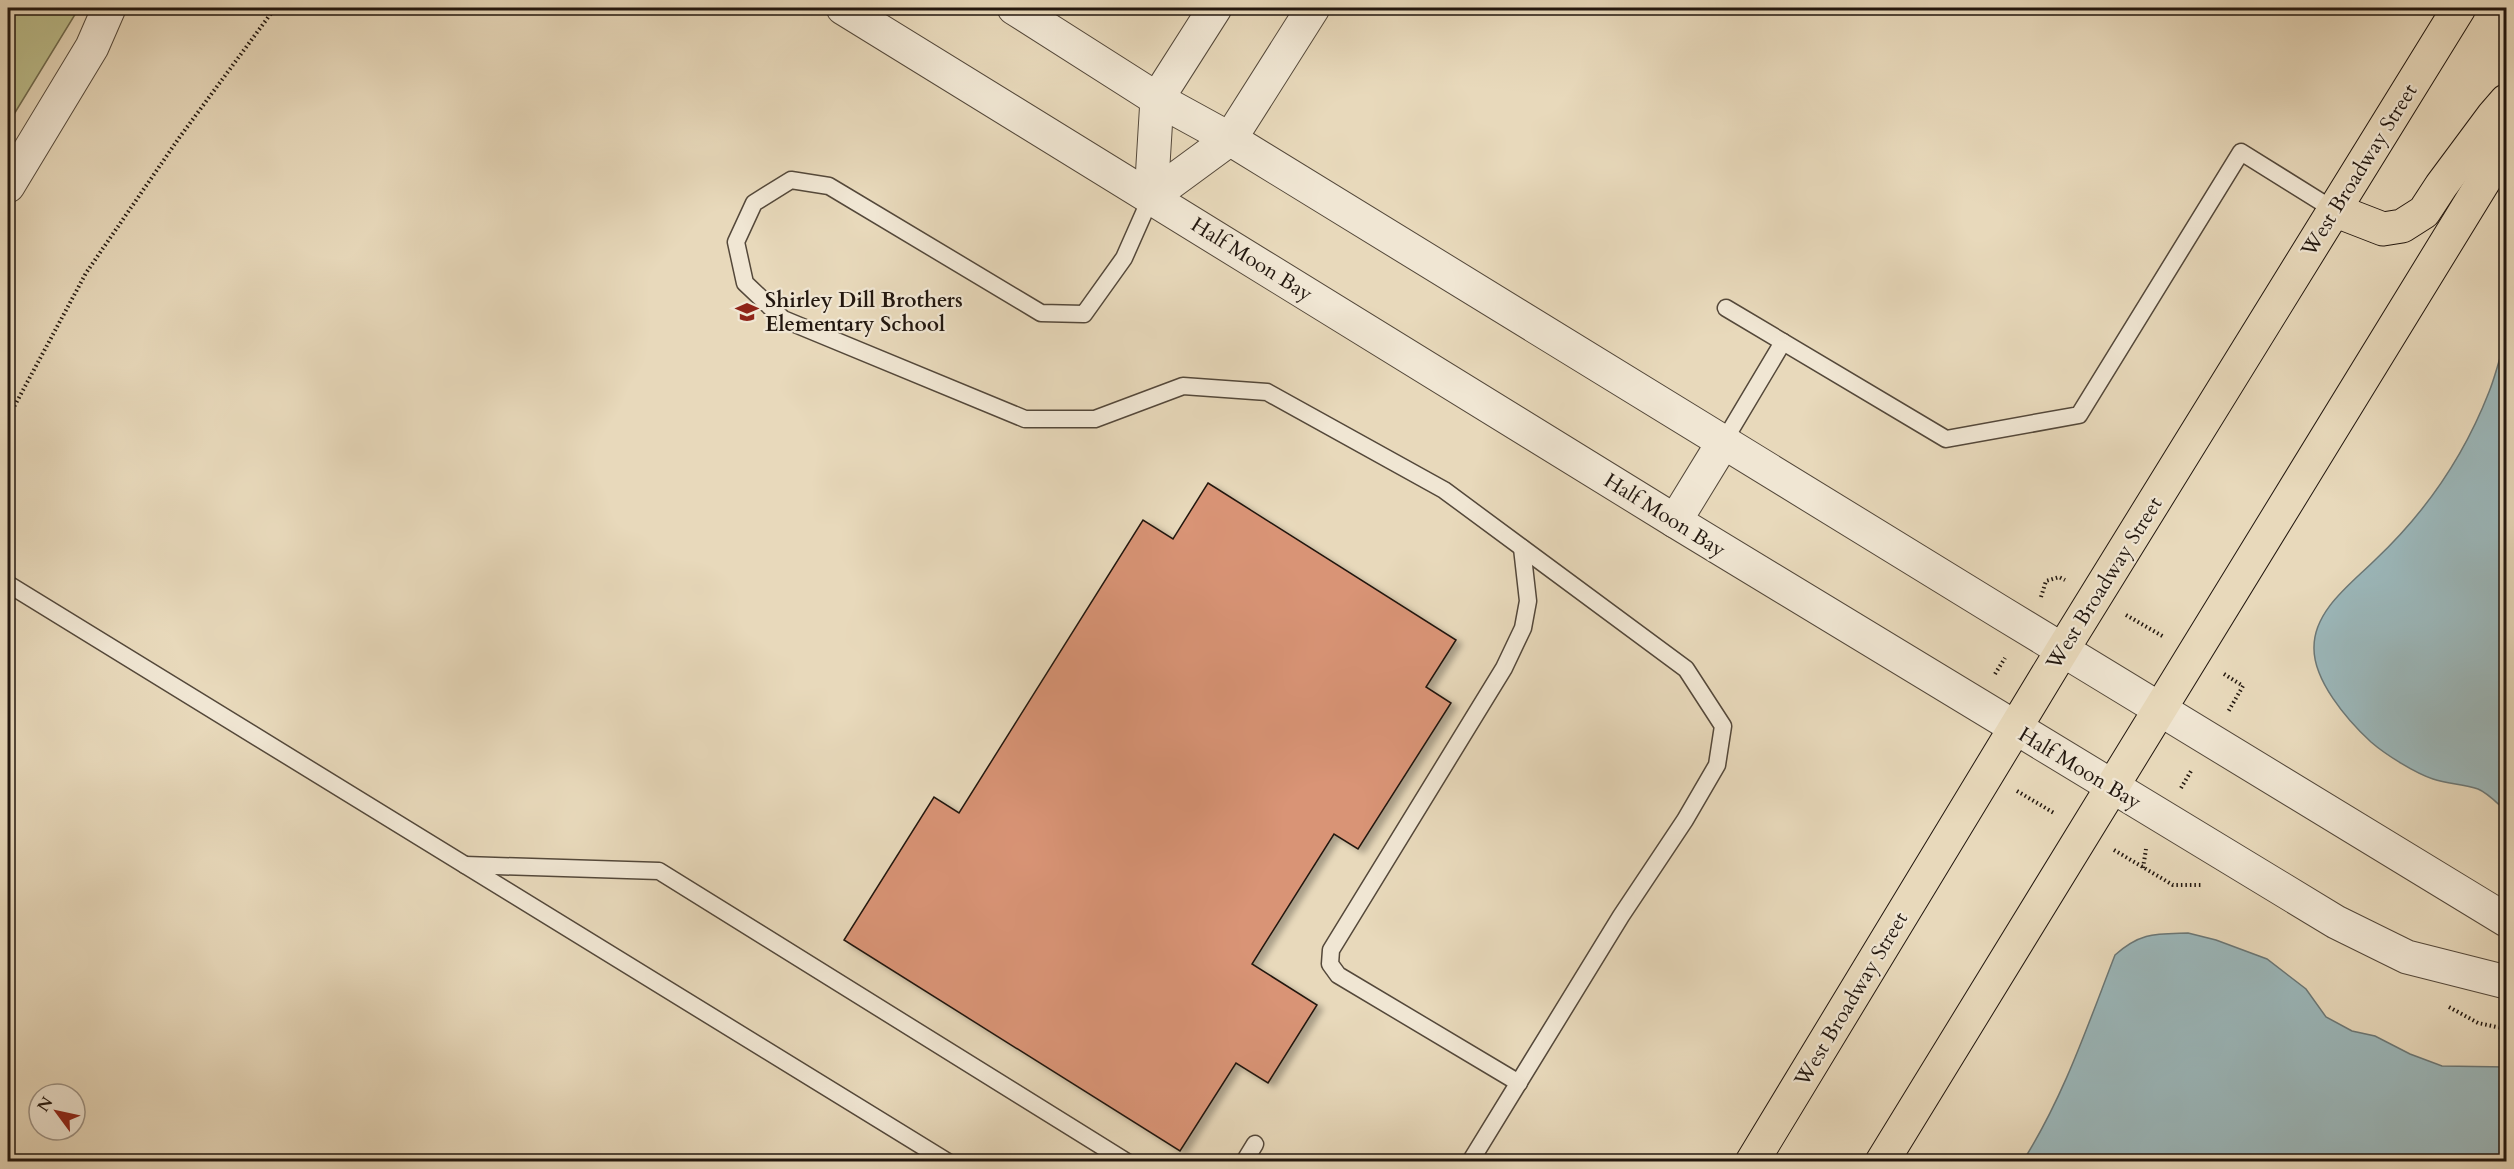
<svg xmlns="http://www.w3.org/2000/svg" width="2514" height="1169" viewBox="0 0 2514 1169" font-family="Cardo,serif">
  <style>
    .green { fill: #bcbe8c; stroke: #6f6a4e; stroke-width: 1.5 }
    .water { fill: #9bb7ba; stroke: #6b7776; stroke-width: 1.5 }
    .building { fill: #d99476; stroke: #22170f; stroke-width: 1.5; filter: url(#shadow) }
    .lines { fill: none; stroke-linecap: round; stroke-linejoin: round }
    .service-casing { stroke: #54483a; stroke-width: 19 }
    .minor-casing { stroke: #54483a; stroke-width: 35 }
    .tertiary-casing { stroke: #54483a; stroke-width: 35 }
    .primary-casing { stroke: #22170f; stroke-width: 35 }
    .path { stroke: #22170f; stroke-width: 4; stroke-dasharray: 1.5 3; stroke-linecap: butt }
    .service { stroke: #f0e6d3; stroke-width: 16 }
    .minor { stroke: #f0e6d3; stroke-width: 33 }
    .tertiary { stroke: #f0e6d3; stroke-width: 33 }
    .primary { stroke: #e8d9bb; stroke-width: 33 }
    .labels { text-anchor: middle; stroke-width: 4.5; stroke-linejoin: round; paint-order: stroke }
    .street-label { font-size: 21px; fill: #22170f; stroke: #f0e6d3 }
    .poi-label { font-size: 21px; font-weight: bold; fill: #22170f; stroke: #f0e6d3; text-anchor: start }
  </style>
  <defs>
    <filter id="shadow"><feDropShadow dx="6" dy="4" stdDeviation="3" flood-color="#0004"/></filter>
  </defs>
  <rect width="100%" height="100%" fill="#e8d9bb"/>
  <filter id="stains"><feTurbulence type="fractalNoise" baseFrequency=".00333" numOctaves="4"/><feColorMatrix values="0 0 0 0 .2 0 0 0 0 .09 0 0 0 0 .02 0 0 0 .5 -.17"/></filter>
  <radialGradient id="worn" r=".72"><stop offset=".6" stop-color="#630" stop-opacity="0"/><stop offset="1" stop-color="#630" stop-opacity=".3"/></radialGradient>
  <!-- green -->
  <path class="green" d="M 8,8 L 79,8 L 8,124 Z"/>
  <!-- water -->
  <g class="water">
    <path d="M 2506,336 L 2506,811 C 2498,804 2488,793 2478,789 C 2464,784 2448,784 2433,779 C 2415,773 2386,755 2371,742 C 2347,720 2313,680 2314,647 C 2314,610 2352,583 2375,560 C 2425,513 2464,456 2489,392 C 2496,374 2501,354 2506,336 Z"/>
    <path d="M 2188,933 L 2216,940 L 2267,959 L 2306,989 L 2326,1017 L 2352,1031 L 2375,1036 L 2410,1054 L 2442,1066 L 2506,1067 L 2506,1161 L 2023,1161 C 2064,1096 2087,1027 2115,955 C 2141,932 2156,934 2188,933 Z"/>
  </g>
  <!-- building -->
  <path class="building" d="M 1208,483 L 1456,640 L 1426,687 L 1451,703 L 1358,849 L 1334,834 L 1252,964 L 1317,1005 L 1268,1083 L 1236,1063 L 1180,1151 L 844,940 L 934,797 L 959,813 L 1143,520 L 1173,539 Z"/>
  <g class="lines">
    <!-- service casing -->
    <g class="service-casing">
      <g id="service">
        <path d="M 1151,197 L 1124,258 L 1084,314 L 1041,313 L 829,186 L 791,180 L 754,203 L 736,242 L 745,283 L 783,319 L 1025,419 L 1095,419 L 1183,386 L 1267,392 L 1444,490 L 1686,669 L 1723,726 L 1717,765 L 1685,820 L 1621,916 L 1470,1162"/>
        <path d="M 1726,308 L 1946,439 L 2079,415 L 2241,152 L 2334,210"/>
        <path d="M 1724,441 L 1783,342"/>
        <path d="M 8,584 L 948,1162"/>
        <path d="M 465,865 L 659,871 L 1127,1162"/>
        <path d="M 1519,1083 L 1338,975 L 1330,964 L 1331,950 L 1504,668 L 1523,628 L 1528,601 L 1522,548"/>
        <path d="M 1244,1162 L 1255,1144"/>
      </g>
    </g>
    <!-- minor casing -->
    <g class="minor-casing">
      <g id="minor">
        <path d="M 1151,197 L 1230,139 L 1313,8"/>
        <path d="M 1151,197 L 1157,99 L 1215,8"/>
      </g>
    </g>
    <!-- tertiary casing -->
    <g class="tertiary-casing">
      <g id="tertiary">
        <path d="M 843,8 L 1675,521 L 2336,922 L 2407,957 L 2506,982"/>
        <path d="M 1014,8 L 1157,99 L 1230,139 C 1656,400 2079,662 2506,920"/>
        <path d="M 8,186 L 92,47 L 109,8"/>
        <path d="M 1675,521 L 1724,441"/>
      </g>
    </g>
    <!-- primary casing -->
    <g class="primary-casing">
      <g id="primary">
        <path d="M 2334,210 L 2383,229 L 2402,226 L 2424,212 L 2441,186 L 2493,116 L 2506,101"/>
        <path d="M 1752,1162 L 2063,649 L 2459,8"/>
        <path d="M 1882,1162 L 2506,145"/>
      </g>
    </g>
    <!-- path -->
    <g class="path">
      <path d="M 8,418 L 86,273 L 179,138 L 275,8"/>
      <path d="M 2041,597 L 2046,581 L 2059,577 L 2065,580"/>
      <path d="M 2126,615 L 2164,637"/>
      <path d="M 1995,674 L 2005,658"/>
      <path d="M 2224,674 L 2243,686 L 2228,712"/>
      <path d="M 2181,788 L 2191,771"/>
      <path d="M 2017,791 L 2054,813"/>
      <path d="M 2114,850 L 2173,885 L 2202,885"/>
      <path d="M 2143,868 L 2146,849"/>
      <path d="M 2449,1007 L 2478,1023 L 2506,1029"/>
    </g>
    <!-- service -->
    <use href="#service" class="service"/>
    <!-- minor -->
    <use href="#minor" class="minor"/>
    <!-- tertiary -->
    <use href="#tertiary" class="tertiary"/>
    <!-- primary -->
    <use href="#primary" class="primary"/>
  </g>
  <!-- icons -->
  <defs>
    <g id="school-bare" transform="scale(1.8)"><path d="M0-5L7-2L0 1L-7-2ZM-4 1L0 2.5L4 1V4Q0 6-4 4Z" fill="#8f2418" stroke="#f0e6d3" stroke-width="2.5" paint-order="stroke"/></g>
  </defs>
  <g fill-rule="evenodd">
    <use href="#school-bare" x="747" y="312"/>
  </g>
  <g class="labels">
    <!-- street labels -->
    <g class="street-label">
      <text transform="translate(2359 170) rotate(-58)" y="7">West Broadway Street</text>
      <text transform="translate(1252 259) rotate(32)" y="7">Half Moon Bay</text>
      <text transform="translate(1665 515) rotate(32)" y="7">Half Moon Bay</text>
      <text transform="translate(2104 583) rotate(-58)" y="7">West Broadway Street</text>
      <text transform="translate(2080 768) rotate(31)" y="7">Half Moon Bay</text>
      <text transform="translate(1851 999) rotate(-59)" y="7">West Broadway Street</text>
    </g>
    <!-- poi labels -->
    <g class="poi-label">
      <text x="765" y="307">Shirley Dill Brothers<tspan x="765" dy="24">Elementary School</tspan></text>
    </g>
  </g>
  <!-- margin -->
  <rect width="2514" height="1169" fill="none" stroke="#e8d9bb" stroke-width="30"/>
  <rect x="9" y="9" width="2496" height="1151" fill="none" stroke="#22170f" stroke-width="3"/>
  <rect x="15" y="15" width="2484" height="1139" fill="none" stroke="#22170f" stroke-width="1.5"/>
  <!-- north arrow -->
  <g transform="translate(57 1112) rotate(303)"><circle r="28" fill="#f0e6d3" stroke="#9e9385" stroke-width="1.5"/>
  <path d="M0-4.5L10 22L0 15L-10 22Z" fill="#8f2418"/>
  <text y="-9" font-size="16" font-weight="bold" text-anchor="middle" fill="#22170f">N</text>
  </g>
  <rect width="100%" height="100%" filter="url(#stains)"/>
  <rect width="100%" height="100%" fill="url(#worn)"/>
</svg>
